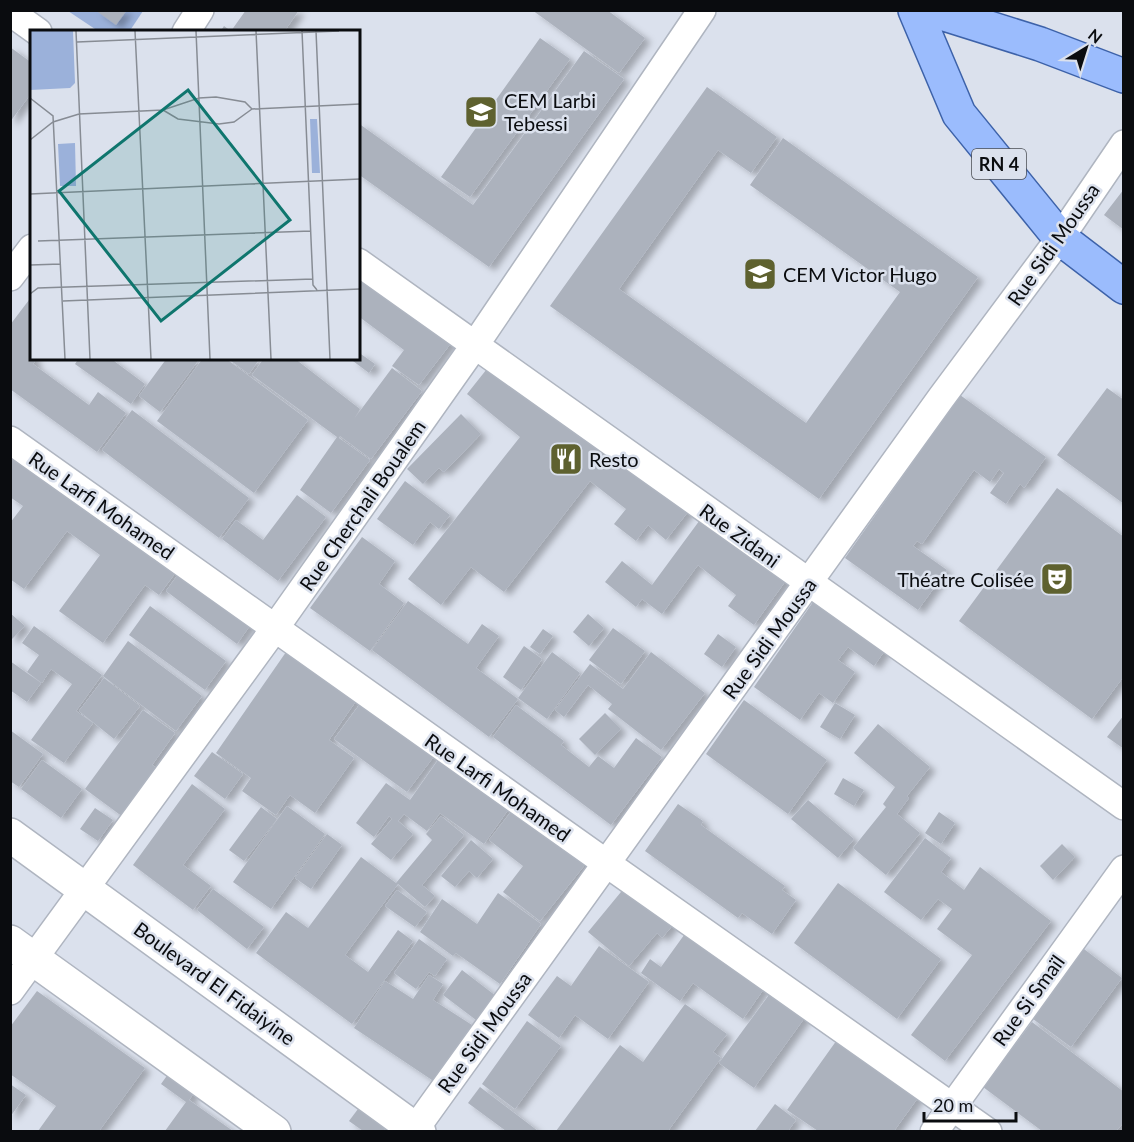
<svg xmlns="http://www.w3.org/2000/svg" width="1134" height="1142" font-family="Lato,sans-serif">
	<style>
		.green { fill: #9bb1da }
		.building { fill: #acb2bd; filter: url(#shadow) }
		.lines { fill: none; stroke-linecap: round; stroke-linejoin: round }
		.minor-casing { stroke: #afb5c0; stroke-width: 30 }
		.tertiary-casing { stroke: #afb5c0; stroke-width: 36 }
		.primary-casing { stroke: #3d62a9; stroke-width: 36 }
		.minor { stroke: #fff; stroke-width: 27 }
		.tertiary { stroke: #fff; stroke-width: 33 }
		.primary { stroke: #9bbcfd; stroke-width: 33 }
		.labels { text-anchor: middle; dominant-baseline: central; stroke-width: 5; stroke-linejoin: round; paint-order: stroke }
		.shield { fill: #dbe1ed; stroke: #494c52; stroke-width: 1.5 }
		.shield-label { font-size: 18px; font-weight: bold; fill: #0a0c0f }
		.poi-label { font-size: 20px; fill: #0a0c0f; stroke: #dbe1ed; text-anchor: start }
		.street-label { font-size: 20px; fill: #0a0c0f; stroke: #dbe1ed }
		.inset-road { fill: none; stroke: #878c94; stroke-width: 1.5 }
		.view { fill: #0f766e; fill-opacity: 0.15; stroke: #0f766e; stroke-width: 3 }
		.inset-edge { fill: none; stroke: #0a0c0f; stroke-width: 3 }
	</style>
	<defs>
		<filter id="shadow"><feDropShadow dx="6" dy="4" stdDeviation="3" flood-color="#0004"/></filter>
	</defs>
	<rect width="100%" height="100%" fill="#dbe1ed"/>
	<path class="green" d="M68,11H143L129,32L98,31Z"/>
	<path class="building" d="M95,10H127L116,25Z
		M246,10H299L284,32H220L224,26L231,31Z
		M532,10H607L645,38L619,73Z
		M540,38L570,59L470,197L441,177Z
		M10,47L32,63V92L10,122Z
		M584,51L624,79L489,267L358,174V123L473,205Z
		M707,87L777,137L751,173L718,150L619,289L806,423L900,292L750,185L783,138L978,277L819,499L550,306Z
		M1124,189V230L1104,215Z
		M358,260L458,334L419,385L392,366L404,350L358,316Z
		M32,296V358H37L33,364L89,405L98,392L126,413L97,452L10,389V325Z
		M358,352L375,364L369,373L353,361L355,358H358Z
		M498,355L691,508L666,540L648,525L636,541L614,524L626,509L590,481L504,592L471,567L441,605L408,579L520,437L467,394Z
		M79,358H110L145,384L131,404L75,364Z
		M167,358H200L160,412L139,396Z
		M203,358H225L308,420L254,493L157,421Z
		M227,358H260L249,374Z
		M264,358H294L360,409L354,419L392,368L422,391L371,459L340,436L339,438L370,460L331,513L300,490L337,437L252,375Z
		M1107,388L1124,400V504L1057,455Z
		M960,395L1046,457L1024,488L1020,484L1006,504L990,493L1004,473L999,469L990,482L974,470L922,544L917,541L913,546L947,570L918,610L845,558Z
		M132,410L249,498L219,538L102,450Z
		M461,414L481,434L444,472L439,468L423,484L407,469Z
		M10,439L182,564L159,595L145,585L103,643L59,611L100,555L67,531L24,589L10,579V523L23,506L10,497Z
		M405,481L450,515L439,529L430,522L413,545L377,519Z
		M1057,488L1124,537V676L1092,719L959,621Z
		M297,495L326,517L278,581L222,539L236,520L263,540Z
		M708,509L792,572L754,625L728,606L736,595L698,565L662,614L642,599L636,607L605,582L622,561L652,585Z
		M362,537L395,561L379,584L404,603L370,651L310,608Z
		M185,565L256,617L237,644L166,591Z
		M822,589L893,639L874,666L848,647L838,660L855,672L833,703L819,693L800,720L754,687Z
		M408,601L468,644L482,624L499,636L476,668L518,699L489,737L372,650Z
		M150,606L226,661L205,690L129,635Z
		M10,613L25,626L10,641Z
		M588,614L604,628L589,646L573,632Z
		M34,626L102,675L76,711L93,723L64,763L31,740L72,684L51,669L42,683L27,672L39,655L22,643Z
		M613,628L645,651L621,684L589,660Z
		M543,629L553,636L540,654L530,647Z
		M718,634L736,647L722,667L704,654Z
		M128,641L202,696L176,731L103,676Z
		M293,642L363,691L329,740L354,758L315,813L290,795L276,815L242,791L251,778L216,753Z
		M524,646L542,659L521,690L503,677Z
		M552,652L580,673L547,719L518,698Z
		M651,652L705,693L661,750L608,709L612,704L588,685L564,717L555,710L590,664L623,689Z
		M10,661L41,683L27,702L10,690Z
		M104,678L140,706L114,739L79,711Z
		M371,689L444,743L407,792L334,739Z
		M744,700L827,760L788,814L706,754Z
		M835,703L855,715L840,739L820,727Z
		M516,705L564,741L561,745L589,767L598,756L614,768L636,738L662,757L611,825L493,737Z
		M143,710L175,733L152,765L158,769L123,817L85,789Z
		M605,713L621,729L595,755L579,739Z
		M1124,715V749L1107,737Z
		M878,724L930,767L907,796L909,798L897,814L920,833L886,875L853,848L886,807L883,804L895,787L854,753Z
		M10,730L43,754L19,787L10,781Z
		M445,750L515,800L484,844L440,813L427,831L404,814L398,821L413,834L391,860L371,844L392,819L389,816L374,837L356,823L386,783L410,800Z
		M212,752L243,774L225,799L194,776Z
		M42,760L82,789L61,818L21,789Z
		M843,778L864,790L854,806L834,794Z
		M192,784L225,809L183,865L211,886L193,910L133,865Z
		M520,800L592,856L540,921L503,892L523,866L489,840Z
		M808,800L854,839L838,858L791,819Z
		M678,804L703,821L701,825L785,886L782,890L796,900L772,934L742,913L738,918L645,851Z
		M287,806L325,834L271,909L233,882Z
		M261,807L277,819L244,861L229,850Z
		M95,808L113,820L98,841L80,829Z
		M939,812L955,823L941,844L925,833Z
		M441,816L464,835L422,885L435,896L425,907L398,884L345,955L368,972L398,930L413,941L352,1024L256,953L286,912L308,928L361,857L396,883L432,840L426,834Z
		M327,834L342,845L311,889L295,878Z
		M925,838L951,858L941,872L964,890L980,867L1051,921L945,1061L911,1035L972,955L937,929L952,909L938,899L921,920L884,892Z
		M471,840L493,859L477,878L469,871L455,887L441,876Z
		M1062,844L1075,857L1053,880L1040,866Z
		M630,881L677,920L662,938L657,933L629,966L588,932Z
		M838,883L941,959L897,1019L794,943Z
		M213,889L264,927L247,949L197,910Z
		M397,890L427,912L415,927L385,906Z
		M498,893L541,924L500,984L456,953L453,956L420,932L442,899L477,924Z
		M692,924L770,980L743,1019L693,983L680,1001L641,973L650,959L661,967Z
		M419,939L447,959L435,976L429,972L416,989L394,973Z
		M599,946L649,982L608,1039L575,1015L559,1038L528,1015L557,976L571,986Z
		M1080,946L1122,978L1071,1047L1029,1016Z
		M462,970L496,996L476,1020L443,995Z
		M429,975L443,984L433,1000L472,1025L435,1082L354,1028L385,981L413,999Z
		M777,984L811,1009L754,1088L719,1063Z
		M37,991L145,1068L99,1131H38L56,1106L10,1074V1027Z
		M685,1004L727,1034L713,1052L721,1058L668,1131H556L620,1045L643,1062Z
		M527,1021L561,1046L515,1109L482,1084Z
		M1032,1022L1124,1092V1122L1116,1131H1042L983,1087Z
		M844,1030L925,1088L894,1131H818L787,1110Z
		M176,1063L202,1082L189,1100L233,1131H165L186,1102L161,1084Z
		M10,1084L26,1095L10,1117Z
		M480,1087L538,1131H506L468,1103Z
		M367,1097L394,1117L383,1131H363L349,1121Z
		M775,1104L796,1120L788,1131H755Z"/>
	<g class="lines">
		<defs>
			<path id="minor" d="M10,12L38,32
				M186,32L200,10
				M358,262L1124,806
				M10,277L32,248
				M10,440L606,863L988,1132
				M10,991L275,628L475,345L702,10
				M413,1132L941,398L1060,238L1124,144
				M934,1132L1124,869"/>
			<path id="tertiary" d="M10,835L419,1132
				M10,942L274,1132"/>
			<path id="primary" d="M915,10L959,114L1060,238L1124,287
				M932,10L1040,44L1124,76"/>
		</defs>
		<use href="#minor" class="minor-casing"/>
		<use href="#tertiary" class="tertiary-casing"/>
		<use href="#primary" class="primary-casing"/>
		<use href="#minor" class="minor"/>
		<use href="#tertiary" class="tertiary"/>
		<use href="#primary" class="primary"/>
	</g>
	<defs>
		<symbol id="school-square" viewBox="-11 -11 22 22"><rect x="-9" y="-9" width="18" height="18" rx="4" fill="#5e612f" stroke="#dbe1ed"/><path d="M0-5L7-2L0 1L-7-2ZM-4 1L0 2.5L4 1V4Q0 6-4 4Z" fill="#fff"/></symbol>
		<symbol id="restaurant-square" viewBox="-11 -11 22 22"><rect x="-9" y="-9" width="18" height="18" rx="4" fill="#5e612f" stroke="#dbe1ed"/><path d="M-5-6h1v4h1v-4h1v4h1v-4h1v5L-1.5 .5V6h-2V.5L-5-1ZM5-6V6H3V1.5H1.5Q1.5-4 5-6Z" fill="#fff"/></symbol>
		<symbol id="theatre-square" viewBox="-11 -11 22 22"><rect x="-9" y="-9" width="18" height="18" rx="4" fill="#5e612f" stroke="#dbe1ed"/><path d="M-5-5.5Q0-4 5-5.5V0Q5 5 0 6Q-5 5-5 0ZM-3.3-2.5H-1v1.5H-3.3ZM1-2.5H3.3v1.5H1ZM-2.8 1Q0 5.5 2.8 1Z" fill="#fff"/></symbol>
	</defs>
	<g fill-rule="evenodd">
		<use href="#school-square" x="462" y="93" width="38" height="38"/>
		<use href="#school-square" x="741" y="255" width="38" height="38"/>
		<use href="#restaurant-square" x="547" y="440" width="38" height="38"/>
		<use href="#theatre-square" x="1038" y="560" width="38" height="38"/>
	</g>
	<g class="labels">
		<rect class="shield" x="972" y="149" width="54" height="30" rx="4.5"/>
		<g class="shield-label">
			<text x="999" y="164">RN 4</text>
		</g>
		<g class="poi-label">
			<text x="504" y="100">CEM Larbi<tspan x="504" dy="23">Tebessi</tspan></text>
			<text x="783" y="274">CEM Victor Hugo</text>
			<text x="589" y="459">Resto</text>
			<text x="1034" y="579" text-anchor="end">Théatre Colisée</text>
		</g>
		<g class="street-label">
			<text transform="translate(1053 244) rotate(-55)">Rue Sidi Moussa</text>
			<text transform="translate(102 505) rotate(35)">Rue Larfi Mohamed</text>
			<text transform="translate(362 505) rotate(-55)">Rue Cherchali Boualem</text>
			<text transform="translate(740 535) rotate(36)">Rue Zidani</text>
			<text transform="translate(769 638) rotate(-54)">Rue Sidi Moussa</text>
			<text transform="translate(498 787) rotate(35)">Rue Larfi Mohamed</text>
			<text transform="translate(215 983) rotate(36)">Boulevard El Fidaiyine</text>
			<text transform="translate(1028 1000) rotate(-54)">Rue Si Smaïl</text>
			<text transform="translate(484 1032) rotate(-54)">Rue Sidi Moussa</text>
		</g>
	</g>
	<g transform="translate(30 30)">
		<rect width="330" height="330" fill="#dbe1ed"/>
		<path d="M0,1H43L45,53L40,58L0,60ZM280,89H287L290,143H282ZM45,113L46,156H30L28,114Z" fill="#9bb1da"/>
		<path class="inset-road" d="M46,1L60,329M105,1L121,329M166,1L180,329M226,1L241,329M272,1L283,255L287,260M286,1L300,329M47,12L309,1M0,68L23,86L35,329M222,79L330,74M133,80L148,89L189,94L204,92L222,79M0,110L23,92L49,84L133,80L169,68L186,67L215,72L222,79M0,164L330,149M8,211L281,201M0,235L31,234M0,264L8,258L283,249M33,271L330,259"/>
		<path class="view" d="M158,60L260,190L131,291L29,161Z"/>
		<rect width="330" height="330" class="inset-edge"/>
	</g>
	<rect width="1134" height="1142" fill="none" stroke="#0a0c0f" stroke-width="24"/>
	<g transform="translate(1086 48) rotate(38)" stroke="#dbe1ed" stroke-width="4.5" paint-order="stroke">
	<path d="M0-4.5L10 22L0 15L-10 22Z" fill="#0a0c0f"/>
	<text y="-9" font-size="16" font-weight="bold" text-anchor="middle" fill="#0a0c0f">N</text>
	</g>
	<path d="M924 1112v9h92v-9" fill="none" stroke="#0a0c0f" stroke-width="3"/>
	<text x="933" y="1112" font-size="18" fill="#0a0c0f" stroke="#dbe1ed" stroke-width="4.5" paint-order="stroke">20 m</text>
</svg>
